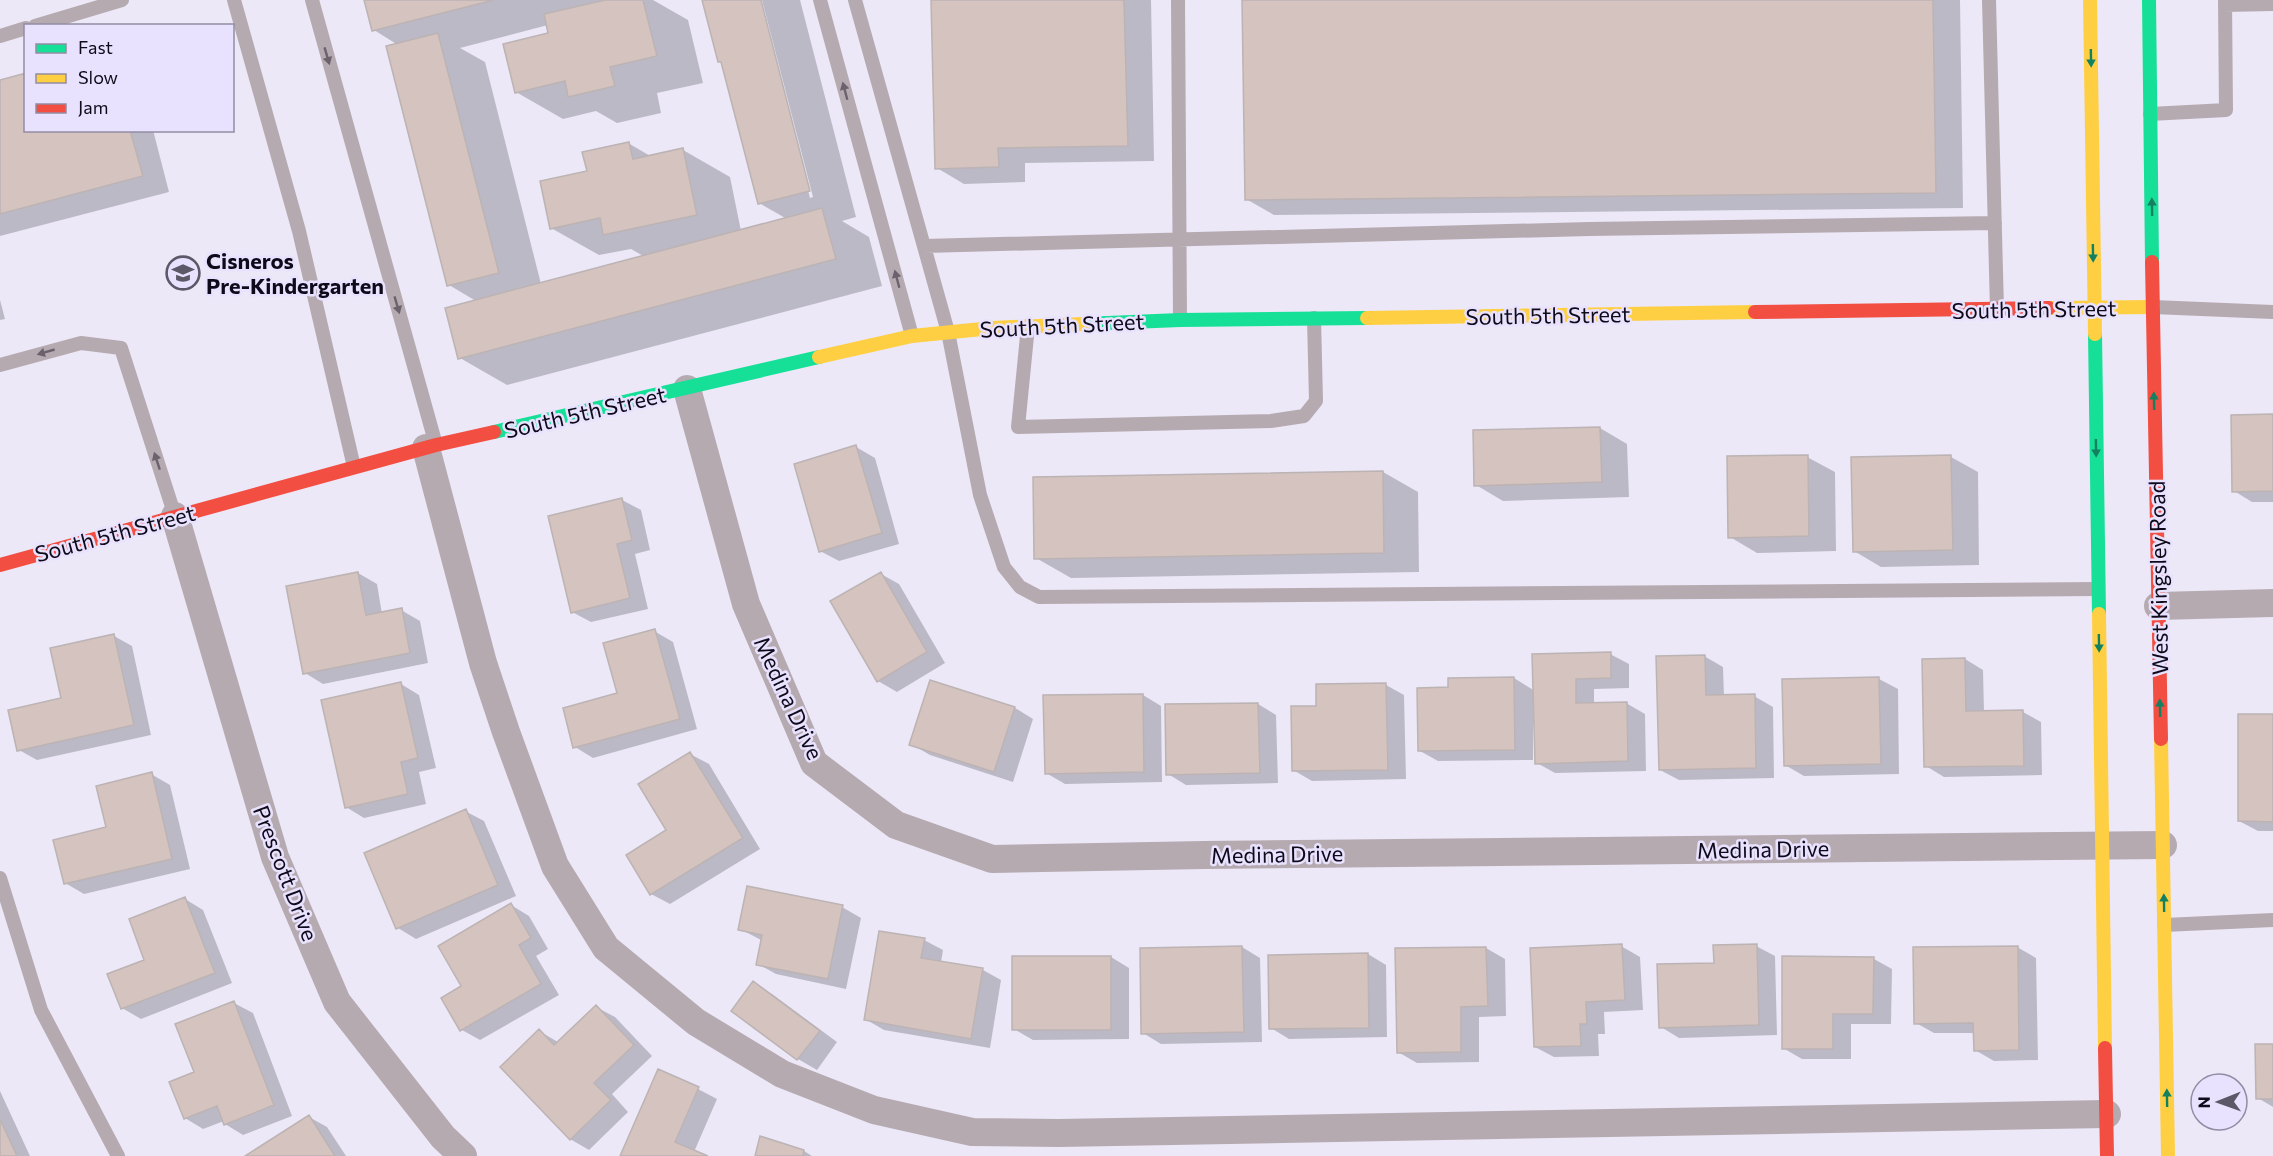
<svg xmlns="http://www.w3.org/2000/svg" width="2273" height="1156" font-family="Commissioner,sans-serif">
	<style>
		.shadow { fill: #0003 }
		.building { fill: #d4c3be; stroke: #bcb3b4; stroke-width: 1.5 }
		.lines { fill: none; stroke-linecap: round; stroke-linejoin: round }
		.lane { stroke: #b6aab1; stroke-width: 14 }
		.street { stroke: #b6aab1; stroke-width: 28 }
		.fast { stroke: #16e098; stroke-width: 14 }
		.slow { stroke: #ffcf43; stroke-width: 14 }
		.jam { stroke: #f24e42; stroke-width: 14 }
		.oneway { fill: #6b626d }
		.oneway2 { fill: #13805f }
		.labels { text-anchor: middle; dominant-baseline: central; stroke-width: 5; stroke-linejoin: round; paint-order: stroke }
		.poi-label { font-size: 22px; font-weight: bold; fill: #0f0a1a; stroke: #e9e2fe; text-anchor: start }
		.street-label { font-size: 22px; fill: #0f0a1a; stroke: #e9e2fe }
	</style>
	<rect width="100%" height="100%" fill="#ece8f8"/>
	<path class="shadow" d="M366,0H653L688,20L703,83L657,93L661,113L617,123L596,111L563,119L516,92L550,35L548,25L460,48L485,62L541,284L645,257L631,249L599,255L551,228L589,172L628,143L652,157L683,150L730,177L741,231L787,219L759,203L704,0H759L810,198L813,197L762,0H800L856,217L842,221L869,237L882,286L507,385L460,358L476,301L449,285L398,45L374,30Z
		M933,0H1151L1154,161L1025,163V182L964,184L937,168Z
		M1244,0H1960L1963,208L1274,215L1246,199Z
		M0,82L26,130H153L169,192L0,236Z
		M0,300L5,319L0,320Z
		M2273,416V502H2252L2234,491Z
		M1600,428L1627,444L1629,497L1503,501L1476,485Z
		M856,447L875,458L899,544L839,561L820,551Z
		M1807,457L1835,472L1836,551L1757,553L1730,537Z
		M1951,457L1978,472L1979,565L1881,567L1854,551Z
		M1383,472L1418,492L1419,572L1071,578L1036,558Z
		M622,500L641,510L650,550L635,554L648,609L591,622L572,612Z
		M358,573L377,584L382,614L401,610L420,621L428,663L323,684L305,673Z
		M881,574L899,584L945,663L897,692L878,681Z
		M654,631L673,642L697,729L593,758L575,747L619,694Z
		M114,636L132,646L151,735L37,760L19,750Z
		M1610,654L1629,664V688L1594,689V704L1626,703L1645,714L1646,771L1555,773L1537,763L1536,723L1533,724V760L1438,761L1420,751L1449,689L1514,678L1535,691Z
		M1704,656L1723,667L1724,697L1754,696L1773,707L1774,778L1679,780L1660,770Z
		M1965,659L1983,670L1984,712H2023L2041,722L2042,775L1944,777L1926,766Z
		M1879,679L1898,689L1899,774L1804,776L1785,765Z
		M931,681L1015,708L1033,719L1013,782L930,755L911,744Z
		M401,684L419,695L436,768L419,772L426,804L364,818L346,807Z
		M1386,685L1404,695L1406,779L1312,781L1293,770Z
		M1143,695L1161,706L1162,782L1065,784L1046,773Z
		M1258,704L1276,715L1278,783L1186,785L1168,774Z
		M2273,716V831H2258L2239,821Z
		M690,754L709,764L760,849L670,904L651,894Z
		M151,774L170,785L190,869L84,894L65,883Z
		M465,811L484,821L516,896L416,939L398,928L366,854Z
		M185,899L203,910L232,983L141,1019L122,1008L146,961Z
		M511,905L529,916L548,949L536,956L559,995L480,1040L462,1030L463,987Z
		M842,907L861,918L846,989L776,974L758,964L763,941L740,929Z
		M924,940L943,950L941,962L983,970L1001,980L990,1048L884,1030L865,1019Z
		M1621,946L1640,957L1643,1010L1604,1012L1605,1034H1598L1599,1056L1554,1057L1535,1047Z
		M1756,946L1775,956L1777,1035L1679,1038L1661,1027L1715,964Z
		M1242,947L1260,958L1262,1042L1161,1044L1143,1033Z
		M2017,947L2036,958L2038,1060L1994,1061L1975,1050V1033H1934L1916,1023Z
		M1486,948L1505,959L1506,1016L1479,1017V1062L1417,1063L1398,1052L1396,950Z
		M1368,954L1386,965L1387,1037L1289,1039L1271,1028Z
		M1111,957L1129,968V1039L1033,1040L1014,1029Z
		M1874,959L1892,969L1891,1024H1851V1059H1802L1783,1048Z
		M753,983L772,994L837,1042L817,1070L798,1059L733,1011Z
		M234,1003L253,1013L292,1116L243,1135L225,1124L224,1121L203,1129L185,1118L196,1073Z
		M596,1007L615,1017L652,1056L612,1094L628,1112L589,1150L570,1139L539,1031L558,1042Z
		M2273,1046V1107L2258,1098Z
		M658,1071L698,1089L717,1099L694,1152L704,1156H621Z
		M0,1091L30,1156H0Z
		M309,1117L327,1127L346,1156H247Z
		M804,1151L812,1156H756Z"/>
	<path class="building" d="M364,0H494L372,31Z
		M605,0H643L657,56L610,67L615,86L568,97L565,81L515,93L503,44L548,33L544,14Z
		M702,0H761L810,191L758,204L721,62H718Z
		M931,0H1124L1128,146L998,148L999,167L935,169Z
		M1242,0H1933L1936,193L1245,200Z
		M438,33L499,273L447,286L386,46Z
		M26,73V130H130L143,176L0,214V80Z
		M629,142L633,159L683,148L697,215L603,235L600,218L550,229L540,181L587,171L582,152Z
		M822,208L836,259L458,359L445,308Z
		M2273,414V491L2232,492L2231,415Z
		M1600,427L1602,482L1474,486L1473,430Z
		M856,445L882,533L819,552L794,464Z
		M1808,455L1809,536L1728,538L1727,456Z
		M1951,455L1953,550L1853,552L1851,457Z
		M1383,471L1384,553L1034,559L1033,477Z
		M622,498L632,540L617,544L630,598L571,613L548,516Z
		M358,572L366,615L402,608L410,653L303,674L286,586Z
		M881,572L927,652L877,682L830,601Z
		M655,629L680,719L573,748L563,708L617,693L603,643Z
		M114,634L134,725L17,751L8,710L61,698L50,648Z
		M1611,652V678L1576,679V703L1627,702L1628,761L1535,764L1532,654Z
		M1705,655L1706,695L1755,694L1756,768L1659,770L1656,656Z
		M1965,658L1966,711L2023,710L2024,766L1924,767L1922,659Z
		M1514,677L1515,750L1418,751L1417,688L1448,687V678Z
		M1879,677L1881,764L1784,766L1782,679Z
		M930,680L1015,707L994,772L909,745Z
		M401,682L418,758L401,762L408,794L345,808L321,700Z
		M1386,683L1388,770L1292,771L1291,706H1316V684Z
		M1143,694L1144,772L1045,774L1043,695Z
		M1258,703L1260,773L1166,775L1165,704Z
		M2238,714H2273V822L2238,821Z
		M690,752L743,838L650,895L626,855L666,830L638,784Z
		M152,772L172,859L64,884L53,840L106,827L96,786Z
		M466,809L498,885L396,929L364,853Z
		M747,886L843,905L828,979L756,965L762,935L738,930Z
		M185,897L215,973L121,1009L107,974L144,960L129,919Z
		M511,903L531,938L519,945L541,984L460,1031L441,998L461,986L438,946Z
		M879,931L925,938L921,958L983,968L971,1039L864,1020Z
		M1622,944L1625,1000L1586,1002L1587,1024H1580L1581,1046L1534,1047L1530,948Z
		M1757,944L1759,1025L1659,1028L1657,964L1714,963L1713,945Z
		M1242,946L1244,1032L1141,1034L1140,948Z
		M2018,946L2019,1050L1974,1051L1973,1023L1914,1024L1913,947Z
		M1486,947L1488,1006L1461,1007V1052L1397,1053L1395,948Z
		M1368,953L1369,1028L1269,1029L1268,955Z
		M1012,956H1111V1030H1012Z
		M1782,956L1874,957L1873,1014H1833V1049H1782Z
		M753,981L820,1031L797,1060L731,1011Z
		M234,1001L274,1105L224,1125L217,1106L184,1119L169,1082L194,1072L175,1024Z
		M596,1005L634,1045L594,1083L611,1100L570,1140L500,1067L539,1029L554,1045Z
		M2255,1044H2273V1099H2256Z
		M658,1069L699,1087L675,1142L708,1156H620Z
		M309,1115L335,1156H245Z
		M0,1119L17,1156H0Z
		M760,1136L804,1150L803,1156H755Z"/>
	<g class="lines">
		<path class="lane" d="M234,0L299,231L354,467
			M312,0L436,445
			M820,0L912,336
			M855,0L948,332L980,495L1004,567L1020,587L1039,597L2098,589
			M1178,0L1180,320
			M1989,0L1997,310
			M2225,5L2273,4
			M35,26L122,0
			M0,36L26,28
			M2150,114L2226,110L2225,0
			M924,246L1589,229L1995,223
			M2153,307L2273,312
			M1028,326L1018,427L1271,421L1304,416L1316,401L1314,318
			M0,365L81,343L121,348L175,516
			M0,878L41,1010L118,1156
			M2164,925L2273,920"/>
		<path class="street" d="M687,389L746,604L814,763L896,825L992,859L1204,855L2163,845
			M426,448L483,663L506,732L555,866L606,948L696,1022L782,1074L874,1110L972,1132L1059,1133L2107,1114
			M175,516L275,857L337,1002L443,1137L463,1156
			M2158,606L2273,603"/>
		<path class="fast" d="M2149,0L2152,262
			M1083,324L1180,320L1367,318
			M2095,334L2099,614
			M494,432L819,357"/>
		<path class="slow" d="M2090,0L2095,334
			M2049,308L2153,307
			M1367,318L1755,312
			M819,357L912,336L992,328L1083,324
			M2099,614L2105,1048
			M2161,739L2168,1156"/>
		<path class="jam" d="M2152,262L2161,739
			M1755,312L2049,308
			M0,565L436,445L494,432
			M2105,1048L2107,1156"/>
	</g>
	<defs><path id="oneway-solid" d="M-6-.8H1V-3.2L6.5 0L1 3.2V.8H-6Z" transform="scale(1.5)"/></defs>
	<g class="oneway">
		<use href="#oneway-solid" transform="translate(327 56) rotate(74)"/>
		<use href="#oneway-solid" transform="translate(845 91) rotate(-105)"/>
		<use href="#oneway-solid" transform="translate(897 279) rotate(-105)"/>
		<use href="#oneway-solid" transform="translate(397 305) rotate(74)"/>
		<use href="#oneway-solid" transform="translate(46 352) rotate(164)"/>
		<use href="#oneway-solid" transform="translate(157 461) rotate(-108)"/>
	</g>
	<g class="oneway2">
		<use href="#oneway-solid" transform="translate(2091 58) rotate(89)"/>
		<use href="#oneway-solid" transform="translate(2152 207) rotate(-91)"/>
		<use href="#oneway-solid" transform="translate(2093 253) rotate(89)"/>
		<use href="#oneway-solid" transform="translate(2154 401) rotate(-91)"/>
		<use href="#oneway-solid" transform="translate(2096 448) rotate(89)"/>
		<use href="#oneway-solid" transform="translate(2099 643) rotate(89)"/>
		<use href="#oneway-solid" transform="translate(2160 708) rotate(-91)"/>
		<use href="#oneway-solid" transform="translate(2164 903) rotate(-91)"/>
		<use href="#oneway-solid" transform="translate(2167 1098) rotate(-91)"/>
	</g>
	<defs>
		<symbol id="school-ring" viewBox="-11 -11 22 22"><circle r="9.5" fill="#e9e2fe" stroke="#5c5868" stroke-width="1.5"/><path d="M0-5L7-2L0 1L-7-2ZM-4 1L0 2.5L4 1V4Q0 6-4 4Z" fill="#5c5868"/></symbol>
	</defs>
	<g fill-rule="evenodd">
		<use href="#school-ring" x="164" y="254" width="38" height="38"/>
	</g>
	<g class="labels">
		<g class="poi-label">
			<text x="206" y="260">Cisneros<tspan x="206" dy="25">Pre-Kindergarten</tspan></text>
		</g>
		<g class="street-label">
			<text transform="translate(2034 309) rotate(-1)">South 5th Street</text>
			<text transform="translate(1548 315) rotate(-1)">South 5th Street</text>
			<text transform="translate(1062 325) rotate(-3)">South 5th Street</text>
			<text transform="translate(585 412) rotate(-13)">South 5th Street</text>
			<text transform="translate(115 533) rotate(-15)">South 5th Street</text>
			<text transform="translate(2158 578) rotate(-91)">West Kingsley Road</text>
			<text transform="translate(789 698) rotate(65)">Medina Drive</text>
			<text transform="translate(1763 849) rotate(-1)">Medina Drive</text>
			<text transform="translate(1277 854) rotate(-1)">Medina Drive</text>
			<text transform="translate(286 873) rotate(69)">Prescott Drive</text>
		</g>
	</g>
	<rect x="24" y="24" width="210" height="108" fill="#e9e2fe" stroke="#928ca3" stroke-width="1.5"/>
	<rect x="36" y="44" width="30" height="9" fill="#16e098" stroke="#928ca3" stroke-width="1.5"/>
	<text x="78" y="54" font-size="18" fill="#0f0a1a">Fast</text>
	<rect x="36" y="74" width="30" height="9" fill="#ffcf43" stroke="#928ca3" stroke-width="1.5"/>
	<text x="78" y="84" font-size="18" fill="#0f0a1a">Slow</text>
	<rect x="36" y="104" width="30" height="9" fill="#f24e42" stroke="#928ca3" stroke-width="1.5"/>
	<text x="78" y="114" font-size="18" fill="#0f0a1a">Jam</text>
	<g transform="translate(2219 1102) rotate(269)"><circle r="28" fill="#e9e2fe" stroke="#928ca3" stroke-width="1.5"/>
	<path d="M0-4.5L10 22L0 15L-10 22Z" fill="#5c5868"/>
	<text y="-9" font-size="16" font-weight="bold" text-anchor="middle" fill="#0f0a1a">N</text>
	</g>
</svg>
